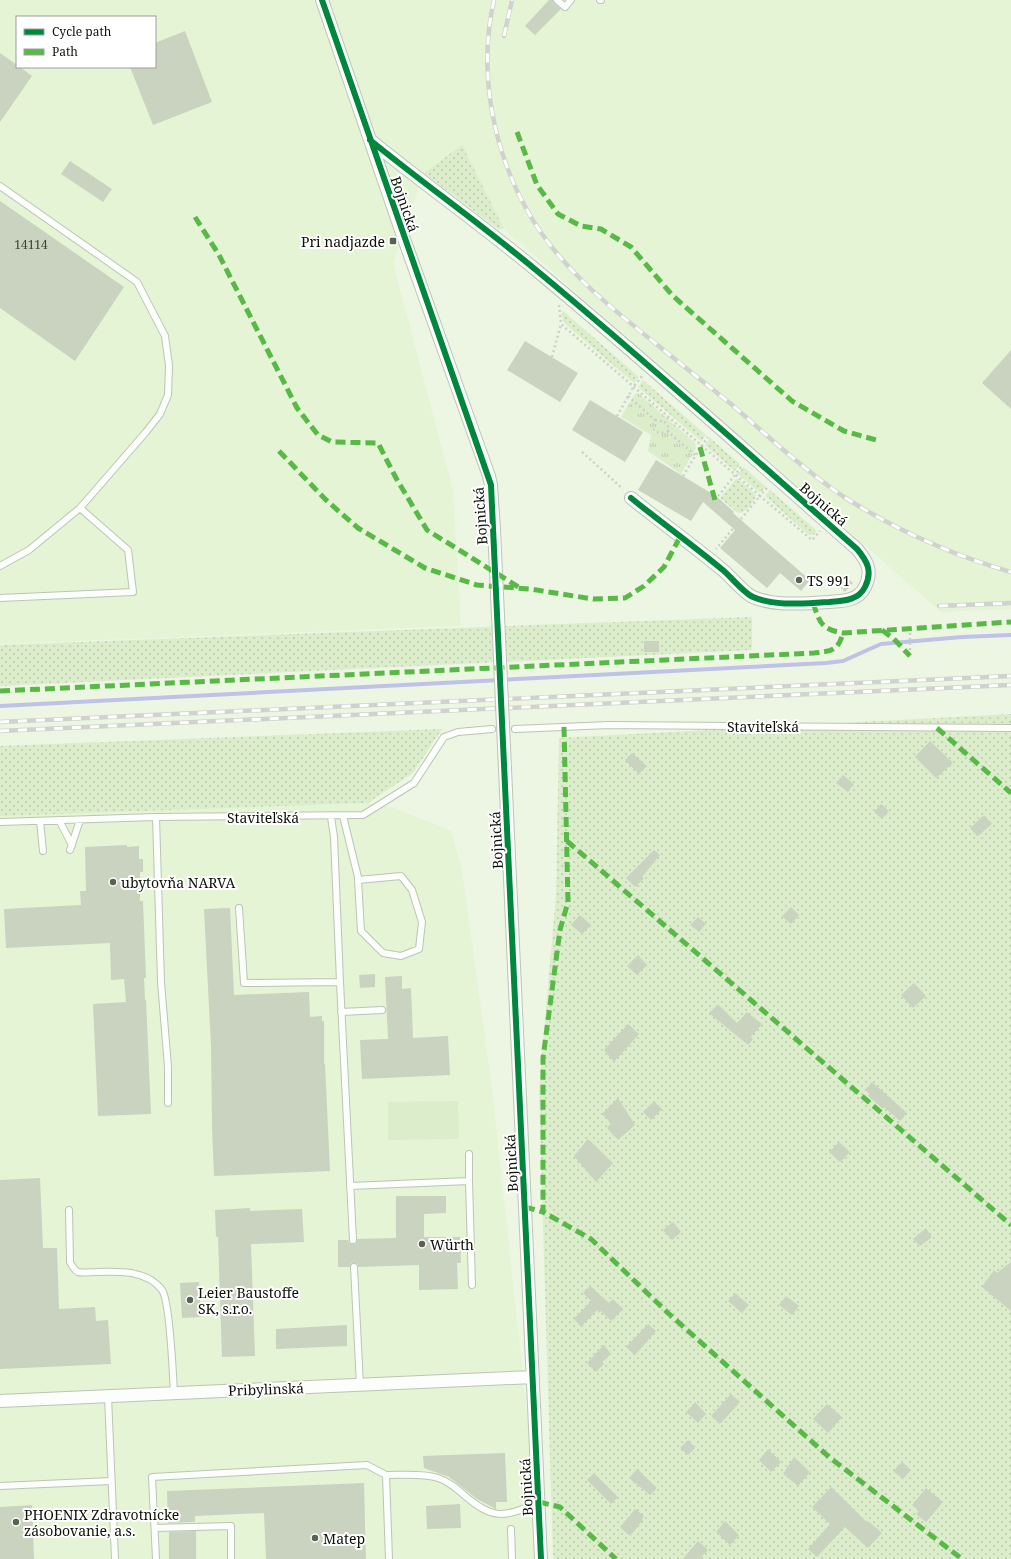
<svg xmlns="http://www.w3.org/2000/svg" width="1011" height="1559" font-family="'Noto Serif',serif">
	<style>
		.built { fill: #e4f4d4; fill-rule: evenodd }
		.grass { fill: url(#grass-dots) }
		.park { fill: url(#park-tufts) }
		.pitch { fill: #dcedcb }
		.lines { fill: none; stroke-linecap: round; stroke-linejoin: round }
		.stream { stroke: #bec2e7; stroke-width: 4 }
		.building { fill: #c9d3bf }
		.service-casing { stroke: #bdc4b5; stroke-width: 8 }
		.minor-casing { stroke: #bdc4b5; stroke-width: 14 }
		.path { stroke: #cdd0ca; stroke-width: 2.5; stroke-dasharray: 2 3; stroke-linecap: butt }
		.service { stroke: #fcfefb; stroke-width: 6 }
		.minor { stroke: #fcfefb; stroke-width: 12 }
		.rail-casing { stroke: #d0d3cd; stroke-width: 4.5 }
		.rail { stroke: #fff; stroke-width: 3; stroke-dasharray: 9; stroke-linecap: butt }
		.minor-bridge-casing { stroke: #bdc4b5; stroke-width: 14; stroke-linecap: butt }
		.minor-bridge { stroke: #fcfefb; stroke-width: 12 }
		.quiet { stroke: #58b947; stroke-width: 5; stroke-dasharray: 10 5; stroke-linecap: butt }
		.cycleway-casing { stroke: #fff; stroke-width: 8 }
		.cycleway { stroke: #00873e; stroke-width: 6 }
		.poi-dot { fill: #5a6253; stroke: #fff; stroke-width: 1.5 }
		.labels { text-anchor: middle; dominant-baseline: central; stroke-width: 4; stroke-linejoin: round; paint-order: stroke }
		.number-label { font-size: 12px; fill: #3b4234 }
		.street-label { font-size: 14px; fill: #0c1206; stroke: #fff }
		.poi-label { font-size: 14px; fill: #0c1206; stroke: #fff; text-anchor: start }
	</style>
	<defs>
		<pattern id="grass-dots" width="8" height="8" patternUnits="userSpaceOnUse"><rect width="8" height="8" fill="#dcedcb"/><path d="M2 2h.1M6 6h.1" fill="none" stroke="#bccaad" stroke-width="1.8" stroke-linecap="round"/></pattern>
		<pattern id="park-tufts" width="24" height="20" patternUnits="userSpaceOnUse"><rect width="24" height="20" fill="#dcedcb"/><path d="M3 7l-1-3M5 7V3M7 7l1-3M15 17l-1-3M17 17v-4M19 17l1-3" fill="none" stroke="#bccaad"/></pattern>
	</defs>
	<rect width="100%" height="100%" fill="#ecf6e2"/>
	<path class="built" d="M0,0H1011V609L941,612L504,229L462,145L424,173L393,263L453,491L461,626L0,644ZM17,17H155V67H17Z
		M368,803L394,808L451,831L462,870L492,1089L529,1432L536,1559H0V816Z"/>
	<path class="grass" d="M462,145L504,229H498L424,173Z
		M562,310L639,377L634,383L563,322Z
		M643,380L706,435L701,441L638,387Z
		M710,438L740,464L735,471L705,445Z
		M744,467L766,487L760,493L738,474Z
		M736,479H738L756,495C754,503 746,513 738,513L720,498Z
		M770,490L817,531L813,535H809L765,496Z
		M752,617V650L0,686V645Z
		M1011,714V1559H553L539,1090L556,894L559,738Z
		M442,729L413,773L368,803L0,816V746Z"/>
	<path class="park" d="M638,393L695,443L696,448L681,474L648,451L651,435L621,417L635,394Z"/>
	<path class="pitch" d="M458,1101L459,1139L388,1140V1102Z"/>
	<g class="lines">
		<path class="stream" d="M0,706L826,663L843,661L881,644L962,637L1011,635"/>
	</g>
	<path class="building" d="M549,0H553L554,3L561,9L535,35L525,26Z
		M185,31L212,102L153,125L130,67H155V43Z
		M0,53L17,65V67H20L32,76L0,122Z
		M70,161L112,189L103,202L61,174Z
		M0,201L124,287L75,361L0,308Z
		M525,341L578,373L560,402L507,370Z
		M1011,350V409L982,383Z
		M590,400L643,432L625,462L572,430Z
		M656,460L716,496L734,512L733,513L810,580L801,591L780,573L767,588L720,548L735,530L703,502L691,521L638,490Z
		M845,576L853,583L845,592L837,584Z
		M644,641H659V652H644Z
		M930,741L953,763L936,778L915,757Z
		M632,753L647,766L639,774L625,760Z
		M843,775L854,784L848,792L836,783Z
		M881,804L889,811L882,819L874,812Z
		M984,815L992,824L978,836H977L970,828Z
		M127,845V847L139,846V859H143V872H140V901H143L146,978H144L145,1000H146L151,1114L98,1116L93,1004L126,1002L124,979L111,980L110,943L6,948L4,909L81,905L80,891H86L85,847Z
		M654,850L660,855L642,877L644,878L635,887L626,878Z
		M791,907L799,915L791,924L782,916Z
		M230,908L234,995L309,992L310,1017L322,1016V1021H324V1064H325L330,1171L214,1176L212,1127L211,1046L204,909Z
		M580,915L591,925L582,934L571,925Z
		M698,917L706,924L699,932L690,925Z
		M638,955L647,965L637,975L627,966Z
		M375,974V987L360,988L359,975Z
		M402,976V989L411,988L413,1038L448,1036L450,1075L362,1079L360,1040L388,1039L385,977Z
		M914,983L926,996L913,1008L901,995Z
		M718,1004L737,1023L747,1012L762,1024L751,1037L753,1039L748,1045L709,1013Z
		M628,1024L639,1034L614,1062L604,1050Z
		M872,1082L907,1113L900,1121L884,1107L883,1109L868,1096L870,1094L865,1090Z
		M618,1098L635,1125L618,1140L607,1128L611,1123L602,1114Z
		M654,1101L662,1109L651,1120L643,1112Z
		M588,1139L613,1163L596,1182L574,1156Z
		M839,1142L850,1152L840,1162L829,1152Z
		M40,1178L43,1248H57L59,1309L95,1307L96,1321L108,1320L111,1364L0,1369V1180Z
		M396,1196H446V1213L424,1214V1237H460L461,1263H457L458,1289L419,1290V1265L358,1267V1264L354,1263H351L350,1267H338V1240H348L349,1243L353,1244H356L357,1239L396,1238Z
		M250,1208V1211L302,1209L304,1242L251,1244L255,1356L222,1357L218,1237H216L215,1210Z
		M673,1222L681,1232L672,1240L663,1230Z
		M926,1228L932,1237L920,1246L913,1239Z
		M1011,1262V1311L982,1287L994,1270L997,1273Z
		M199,1282L201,1317L182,1318L180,1283Z
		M590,1286L609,1303L613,1299L623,1309L611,1321L601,1311L599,1313L597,1310L581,1327L574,1319L591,1301L583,1293Z
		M735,1293L749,1305L742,1313L728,1301Z
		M786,1296L799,1306L792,1315L779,1305Z
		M648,1324L656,1331L635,1355L626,1347Z
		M347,1325V1346L276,1349V1329Z
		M604,1345L611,1354L602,1362L604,1364L596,1372L587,1363Z
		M731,1394L740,1402L720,1424L711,1416Z
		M695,1402L706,1414L698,1423L686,1412Z
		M827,1404L842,1417L828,1433L813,1419Z
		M688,1440L695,1448L688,1455L680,1448Z
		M768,1449L781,1462L771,1472L759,1460Z
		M505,1453L507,1502H496V1509L477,1499L449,1477L424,1468L423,1456Z
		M794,1457L810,1472L798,1486L783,1474Z
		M902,1462L911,1470L903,1479L893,1471Z
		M637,1469L657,1488L650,1495L629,1478Z
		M594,1473L618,1497L611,1504L587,1480Z
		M364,1483L366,1559H266L264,1513L195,1516V1522L168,1523L167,1491Z
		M831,1487L867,1522L868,1521L882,1533L868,1548L845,1527L817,1557L808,1549L830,1524L812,1507Z
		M926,1488L943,1502L926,1522L916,1514L919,1511L912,1505Z
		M460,1504L461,1528L427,1529L426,1506Z
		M32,1505L34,1559H0V1507Z
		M635,1509L644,1516L642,1519L643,1520L630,1536L620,1527Z
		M725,1521L739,1535L730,1545L716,1532Z
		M196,1531V1559H169V1532Z
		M698,1541L708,1550L700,1559H683Z"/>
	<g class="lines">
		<defs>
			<path id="service" d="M557,0L565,7L571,0
				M600,0H601
				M0,186L137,282L165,336L169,366L168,395L160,414L146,432L80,508L29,550L0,566
				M0,598L133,592L128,550L80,508
				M515,729L609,725L1011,728
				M343,816L358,877V880L361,931L383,953L401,956L419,949L422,922L412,890L401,876L358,880
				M156,817L161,982L168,1067V1103
				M331,817L334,837L340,982
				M59,820L72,845
				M40,821L43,851
				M0,822L156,817L363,815L414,783L444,737L458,732L492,729
				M70,850L80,820
				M239,908L244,983L340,982L353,1240
				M341,1012L382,1010
				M469,1154V1181
				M350,1186L469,1181L472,1285
				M69,1210L70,1262C72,1266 74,1270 78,1272C82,1273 91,1272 96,1272C118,1271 147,1270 162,1290C170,1301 173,1376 174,1393
				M354,1267L360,1385
				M108,1397L115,1559
				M386,1475C401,1475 424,1473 438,1478C448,1481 456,1488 464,1495C493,1520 504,1518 539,1502
				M0,1486L111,1481
				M155,1528L231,1526V1559
				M511,1529L512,1559
				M156,1559L152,1477L367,1465L386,1475L389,1559"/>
			<path id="minor" d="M322,0L403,236L489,476L491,485L494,529
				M370,140C424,184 482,225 536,270C645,360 750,455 857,549C867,561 873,571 865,587C858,601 843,601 829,602C805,603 776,607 753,597C744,593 732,578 724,571C694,546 662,523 631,498
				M505,769L541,1559
				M0,1401L533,1377"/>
		</defs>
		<use href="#service" class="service-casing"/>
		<use href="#minor" class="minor-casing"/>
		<path class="path" d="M559,305L561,324L760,496L716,549
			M552,357L561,324
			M628,396L655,420L653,425L654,430L659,433L668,432L695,455
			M617,416L634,386L643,375
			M655,420L665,422
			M668,432L669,428L665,422L669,416
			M582,452L623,489
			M683,476L702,445L708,437
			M767,488L760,496L812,540L820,531
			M715,500L742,466
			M910,628V656"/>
		<use href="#service" class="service"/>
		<use href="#minor" class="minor"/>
		<defs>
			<path id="rail" d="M494,0C478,69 492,148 527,210C563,276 629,321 686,368C701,380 716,392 731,404C768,436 804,470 844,497C896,530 952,555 1011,572
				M504,36L512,0
				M939,606L1011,603
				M0,722L1011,676
				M0,731L1011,685"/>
		</defs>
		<use href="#rail" class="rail-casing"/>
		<use href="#rail" class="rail"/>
		<defs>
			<path id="minor-bridge" d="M494,529L505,769"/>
		</defs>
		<use href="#minor-bridge" class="minor-bridge-casing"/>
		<use href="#minor-bridge" class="minor-bridge"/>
		<path class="quiet" d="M517,132L537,185L558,214L581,226L601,229L631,247L673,296L792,401L844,431L876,440
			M195,217L219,255L297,408L318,435L332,442L378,443L396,478L427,530L520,588
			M700,447L715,500
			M279,451L326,500L358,528L425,568L477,585L530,589L593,599L625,598L644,586L664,567L680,537
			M813,603C820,622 820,629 843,633L1011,622
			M882,630L894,639L910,656
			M0,691L814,653C830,651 838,652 843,633
			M564,727L568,902L560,930L543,1058V1212L591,1239L668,1313L829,1457L962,1559
			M937,728L1011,793
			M567,841L1011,1225
			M525,1207L543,1212
			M539,1502L560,1507L616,1559"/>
		<defs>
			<path id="cycleway" d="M322,0L491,485L541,1559
				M370,140C424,184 482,225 536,270C645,360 750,455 857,549C867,561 873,571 865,587C858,601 843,601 829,602C805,603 776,607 753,597C744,593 732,578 724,571C694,546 662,523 631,498"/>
		</defs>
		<use href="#cycleway" class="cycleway-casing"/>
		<use href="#cycleway" class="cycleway"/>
	</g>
	<g class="poi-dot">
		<rect x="389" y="237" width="8" height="8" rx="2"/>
		<circle cx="799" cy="580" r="4"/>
		<circle cx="113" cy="882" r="4"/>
		<circle cx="422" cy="1244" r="4"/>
		<circle cx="190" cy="1300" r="4"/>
		<circle cx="16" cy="1522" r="4"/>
		<circle cx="315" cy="1538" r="4"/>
	</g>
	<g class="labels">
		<g class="number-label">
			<text x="31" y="244">14114</text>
		</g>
		<g class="street-label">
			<text transform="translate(405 204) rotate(71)">Bojnická</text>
			<text transform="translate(824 504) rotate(41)">Bojnická</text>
			<text transform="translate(480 516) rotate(-94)">Bojnická</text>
			<text x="763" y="726">Staviteľská</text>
			<text x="263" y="817">Staviteľská</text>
			<text transform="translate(496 840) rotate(-93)">Bojnická</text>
			<text transform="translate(511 1163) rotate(-93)">Bojnická</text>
			<text transform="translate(266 1389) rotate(-2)">Pribylinská</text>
			<text transform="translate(526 1487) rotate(-93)">Bojnická</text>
		</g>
		<g class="poi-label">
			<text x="385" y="241" text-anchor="end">Pri nadjazde</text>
			<text x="807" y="580">TS 991</text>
			<text x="121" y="882">ubytovňa NARVA</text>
			<text x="430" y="1244">Würth</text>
			<text x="198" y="1292">Leier Baustoffe<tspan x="198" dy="16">SK, s.r.o.</tspan></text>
			<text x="24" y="1514">PHOENIX Zdravotnícke<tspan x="24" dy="16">zásobovanie, a.s.</tspan></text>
			<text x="323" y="1538">Matep</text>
		</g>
	</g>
	<rect x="16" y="16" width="140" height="52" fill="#ffffff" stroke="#9ea09b"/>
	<rect x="24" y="29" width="20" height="6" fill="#00873e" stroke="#9ea09b"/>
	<text x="52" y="36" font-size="12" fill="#0c1206">Cycle path</text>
	<rect x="24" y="49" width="20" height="6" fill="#58b947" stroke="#9ea09b"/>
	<text x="52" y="56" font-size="12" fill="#0c1206">Path</text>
</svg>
